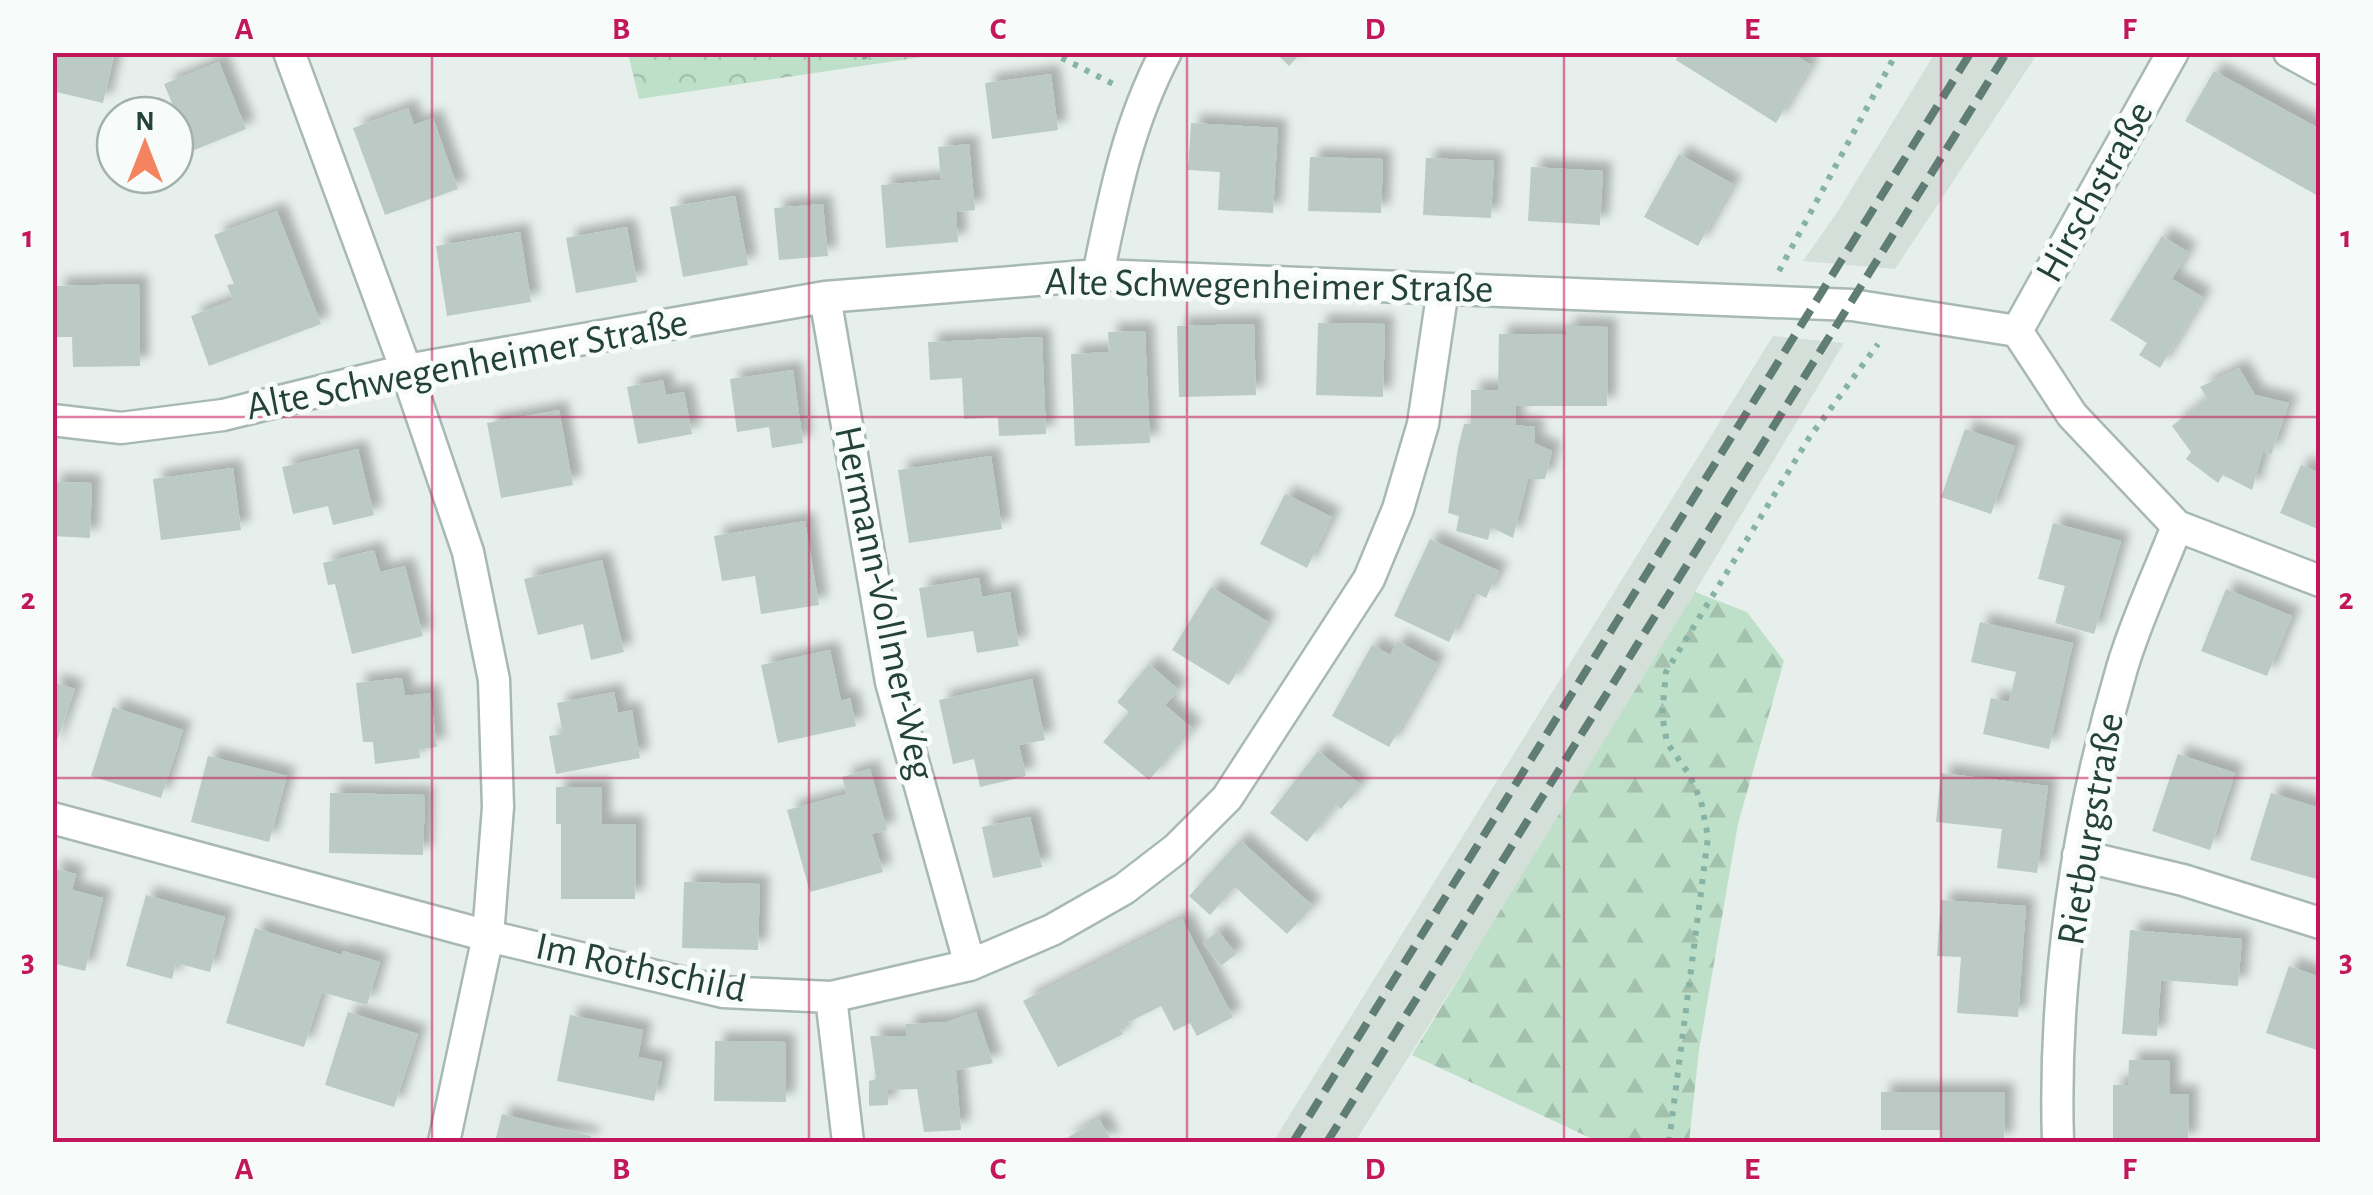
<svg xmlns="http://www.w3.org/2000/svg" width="2373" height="1195" font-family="'Alegreya Sans',sans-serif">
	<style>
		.built { fill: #d4dfda }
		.forest { fill: url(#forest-firs) }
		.park { fill: url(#park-crowns) }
		.building { fill: #bbcac4; filter: url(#shadow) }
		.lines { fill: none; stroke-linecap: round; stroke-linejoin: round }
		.minor-casing { stroke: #a8b8b2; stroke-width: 35 }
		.path { stroke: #86b3a5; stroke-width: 6; stroke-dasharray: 5 8; stroke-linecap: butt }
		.minor { stroke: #fff; stroke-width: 30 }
		.rail { stroke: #5f7d75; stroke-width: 8; stroke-dasharray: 20 10; stroke-linecap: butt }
		.grid { fill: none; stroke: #c2185b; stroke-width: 2.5; stroke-opacity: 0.55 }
		.labels { text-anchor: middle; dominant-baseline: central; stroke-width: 10; stroke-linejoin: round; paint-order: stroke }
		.street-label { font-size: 40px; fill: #24423a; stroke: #f7fbf9 }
		.neatline { fill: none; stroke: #c2185b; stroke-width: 4 }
		.grid-label { font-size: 32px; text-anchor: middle; font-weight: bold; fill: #c2185b }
	</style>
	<defs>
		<pattern id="forest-firs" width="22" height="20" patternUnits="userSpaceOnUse" patternTransform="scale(2.5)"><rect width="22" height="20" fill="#bfe0c8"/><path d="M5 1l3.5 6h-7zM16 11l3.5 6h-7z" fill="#a4c1ad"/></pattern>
		<pattern id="park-crowns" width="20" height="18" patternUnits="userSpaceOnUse" patternTransform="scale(2.5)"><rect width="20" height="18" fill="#bfe0c8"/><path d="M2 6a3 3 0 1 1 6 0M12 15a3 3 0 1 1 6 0" fill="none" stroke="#a4c1ad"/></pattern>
		<filter id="shadow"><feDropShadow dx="9" dy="-9" stdDeviation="5" flood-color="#0004"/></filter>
	</defs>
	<rect width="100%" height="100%" fill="#e6efeb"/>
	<path class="built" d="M1935,53H2038L1895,269L1803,261L1838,211Z
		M1773,336L1844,343L1568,804L1355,1142H1273Z"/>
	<path class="forest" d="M1695,592L1747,612L1784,661L1738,824L1699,1050L1689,1142H1599L1412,1055Z"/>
	<path class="park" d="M628,53V52L949,53L639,99Z"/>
	<path class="building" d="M52,52H115L103,103L52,91Z
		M1275,52H1302L1289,66Z
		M1680,52H1789L1811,65L1776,123L1676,60Z
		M219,62L246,129L192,151L164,84Z
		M2214,71L2320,129V197L2185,121Z
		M1051,74L1058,130L992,139L985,83Z
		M408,108L414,125L433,118L458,189L385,215L353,128Z
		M1191,123L1278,128L1273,213L1218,210L1220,172L1188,170Z
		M969,144L975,210L956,212L958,242L886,248L881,185L941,180L938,147Z
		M1679,154L1733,184L1698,246L1644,217Z
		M1310,157L1383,159L1381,213L1308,211Z
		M1426,158L1494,161L1491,218L1423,215Z
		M1531,167L1603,171L1600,225L1528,221Z
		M735,196L748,265L683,277L670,207Z
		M823,204L828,256L779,260L774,208Z
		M277,211L321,324L209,366L191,316L233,300L227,285L234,284L214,235Z
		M627,227L637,282L576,293L566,238Z
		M520,232L531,302L447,316L436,246Z
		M2162,236L2188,252L2172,279L2203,297L2160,368L2139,355L2147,343L2110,320Z
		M139,284L140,366L73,367L72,337H57L56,286Z
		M1318,323L1385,324L1383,397L1316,395Z
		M1254,324L1256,395L1179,397L1177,326Z
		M1566,326L1608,327L1607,406H1516L1515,425L1535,427L1534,443L1552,451L1545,479H1528L1513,538L1491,527L1488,540L1456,531L1459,516L1448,513L1458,448L1464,424H1471V390H1498L1499,334L1566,335Z
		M1145,331L1150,443L1075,446L1071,354L1109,352L1108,332Z
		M1042,337L1046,434L999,436L998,417L964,419L962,378L930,380L928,342Z
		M2239,368L2255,395L2289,403L2271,455L2263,451L2252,490L2223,475L2218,483L2186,459L2191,452L2172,426L2207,398L2200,387Z
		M793,370L803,443L772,448L769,427L737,432L730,379Z
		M663,380L666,395L684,392L692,434L638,444L627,387Z
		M559,410L573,485L501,498L487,423Z
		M1965,429L2015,446L1991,514L1941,497Z
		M358,449L374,515L333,525L328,506L293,514L282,467Z
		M991,456L1002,529L909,543L898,470Z
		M2301,465L2320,473V530L2280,513Z
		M233,468L241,530L161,540L153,479Z
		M52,482L92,483L90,538L52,536Z
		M1285,494L1332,517L1307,568L1260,544Z
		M805,521L819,605L761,614L755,576L722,581L714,536Z
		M2053,523L2121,541L2094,634L2055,623L2065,586L2038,579Z
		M1430,539L1499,571L1486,598L1473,592L1449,642L1394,616Z
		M374,550L380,572L405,566L423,636L352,654L335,584L328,585L323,563Z
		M602,560L624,652L591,660L583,624L538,635L524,579Z
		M979,578L982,597L1010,592L1019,646L977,653L973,631L927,638L919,588Z
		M1211,587L1268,622L1229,685L1172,650Z
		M2226,589L2292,616L2267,676L2201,651Z
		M1980,622L2073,643L2049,749L1983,734L1991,698L2009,702L2016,672L1971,662Z
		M1398,641L1437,663L1389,747L1332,716L1372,645L1390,655Z
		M830,650L841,701L850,698L856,726L778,743L761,665Z
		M1149,664L1179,690L1165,705L1193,729L1149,780L1103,742L1129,712L1117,702Z
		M402,678L405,696L430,693L437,747L419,749L420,758L375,764L373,742H363L356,683Z
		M1032,679L1045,740L1019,745L1026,776L980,787L974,759L953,764L939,700Z
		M52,682L75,689L53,751H52Z
		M614,692L618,713L632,710L640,758L556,774L549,736L563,734L557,703Z
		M113,707L183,730L161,798L91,776Z
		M1318,751L1361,785L1341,809L1336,805L1307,842L1270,813Z
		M2178,754L2235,773L2210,850L2152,831Z
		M208,756L287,776L269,842L191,822Z
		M870,769L887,830L872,834L883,872L810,892L787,810L847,794L842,777Z
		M1941,773L2048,786L2037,873L1997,868L2002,829L1936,822Z
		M556,787H602V824H636L635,899H561V824H556Z
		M330,793L425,795L423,855L329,853Z
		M2271,793L2320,808V880L2250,860Z
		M1030,817L1042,867L993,878L982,827Z
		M1240,840L1313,906L1287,934L1235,887L1210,915L1189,896Z
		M52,868L76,874L72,890L103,898L85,971L52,963Z
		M684,882L760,884L758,950L682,948Z
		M146,895L225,917L210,972L176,963L172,979L126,966Z
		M1941,900L2026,906L2018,1017L1957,1013L1961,957L1937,956Z
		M1182,919L1233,1017L1197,1036L1190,1023L1174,1031L1161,1006L1119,1027L1123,1034L1058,1067L1023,1001Z
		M255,928L342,955L343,951L380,962L367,1005L322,992L304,1047L226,1023Z
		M2130,930L2242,939L2238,986L2161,980L2157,1036L2122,1034Z
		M1218,931L1236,954L1221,966L1203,943Z
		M2289,966L2320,977V1051L2266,1033Z
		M348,1012L418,1034L394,1107L325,1085Z
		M976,1012L993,1063L956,1070L961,1130L924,1132L917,1089L888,1090V1105L869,1106V1081L876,1079L870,1036H906V1024L947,1022Z
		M570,1015L643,1030L638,1057L662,1062L654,1101L557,1081Z
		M715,1041L786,1042V1102L714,1101Z
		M2129,1060L2170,1061V1094H2189L2188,1142H2113V1085H2128Z
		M1881,1092H2005L2004,1142H1941V1130H1881Z
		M502,1114L591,1136L590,1142H495Z
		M1099,1119L1112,1142H1060Z"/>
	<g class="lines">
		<defs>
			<path id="minor" d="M289,52L406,370L468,552L494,680L498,807L488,936L444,1142
				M2289,52L2320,69
				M1098,275C1114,196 1128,124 1166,52
				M825,297L891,682L970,965
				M2017,331L2072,415L2177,526L2320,581
				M2017,331L2173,52
				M52,420L121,428L223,415L406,370L825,297L1098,275L1852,305L2017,331
				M52,818L488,936L723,992L831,997L970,965L1052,930L1124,889L1176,849L1227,798L1369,579L1398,509L1423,424L1443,289
				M2078,855L2183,880L2320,923
				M831,997L848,1142
				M2058,1142C2053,984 2077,820 2122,668C2136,620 2159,573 2177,526"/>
		</defs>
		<use href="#minor" class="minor-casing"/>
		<path class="path" d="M1050,52L1115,85
			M862,57L883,52
			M1779,271L1897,52
			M1669,1142L1708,837L1701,801L1689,774L1667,743L1662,714L1666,672L1809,438L1878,344"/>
		<use href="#minor" class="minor"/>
		<path class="rail" d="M1293,1142L1971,52
			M1327,1142L2007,52"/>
	</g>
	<path class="grid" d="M432,52V1142M809,52V1142M1187,52V1142M1564,52V1142M1941,52V1142M52,417H2320M52,778H2320"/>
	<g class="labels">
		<g class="street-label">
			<text transform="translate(2095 192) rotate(-61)">Hirschstraße</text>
			<text transform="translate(1269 286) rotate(1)">Alte Schwegenheimer Straße</text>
			<text transform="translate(467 365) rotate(-11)">Alte Schwegenheimer Straße</text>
			<text transform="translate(884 603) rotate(78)">Hermann-Vollmer-Weg</text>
			<text transform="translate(2091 829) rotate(-80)">Rietburgstraße</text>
			<text transform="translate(641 968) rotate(12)">Im Rothschild</text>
		</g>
	</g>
	<rect width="2373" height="1195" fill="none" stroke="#f7fbf9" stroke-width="110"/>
	<g transform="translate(145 145)"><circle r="48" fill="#f7fbf9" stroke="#a3b1ad" stroke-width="2.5"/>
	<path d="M0-8L18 38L0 25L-18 38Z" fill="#f4845f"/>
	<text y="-15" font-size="28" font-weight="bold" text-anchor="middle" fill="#24423a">N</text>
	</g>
	<rect x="55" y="55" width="2263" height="1085" class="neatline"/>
	<g class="grid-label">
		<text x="244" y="39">A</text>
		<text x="621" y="39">B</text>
		<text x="998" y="39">C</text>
		<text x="1375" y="39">D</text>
		<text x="1752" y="39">E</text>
		<text x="2129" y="39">F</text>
		<text x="28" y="247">1</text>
		<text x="2346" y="247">1</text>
		<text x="28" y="609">2</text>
		<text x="2346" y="609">2</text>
		<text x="28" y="971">3</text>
		<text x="2346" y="971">3</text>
		<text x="244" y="1179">A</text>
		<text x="621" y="1179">B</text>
		<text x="998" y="1179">C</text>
		<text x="1375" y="1179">D</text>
		<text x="1752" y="1179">E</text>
		<text x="2129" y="1179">F</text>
	</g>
</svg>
